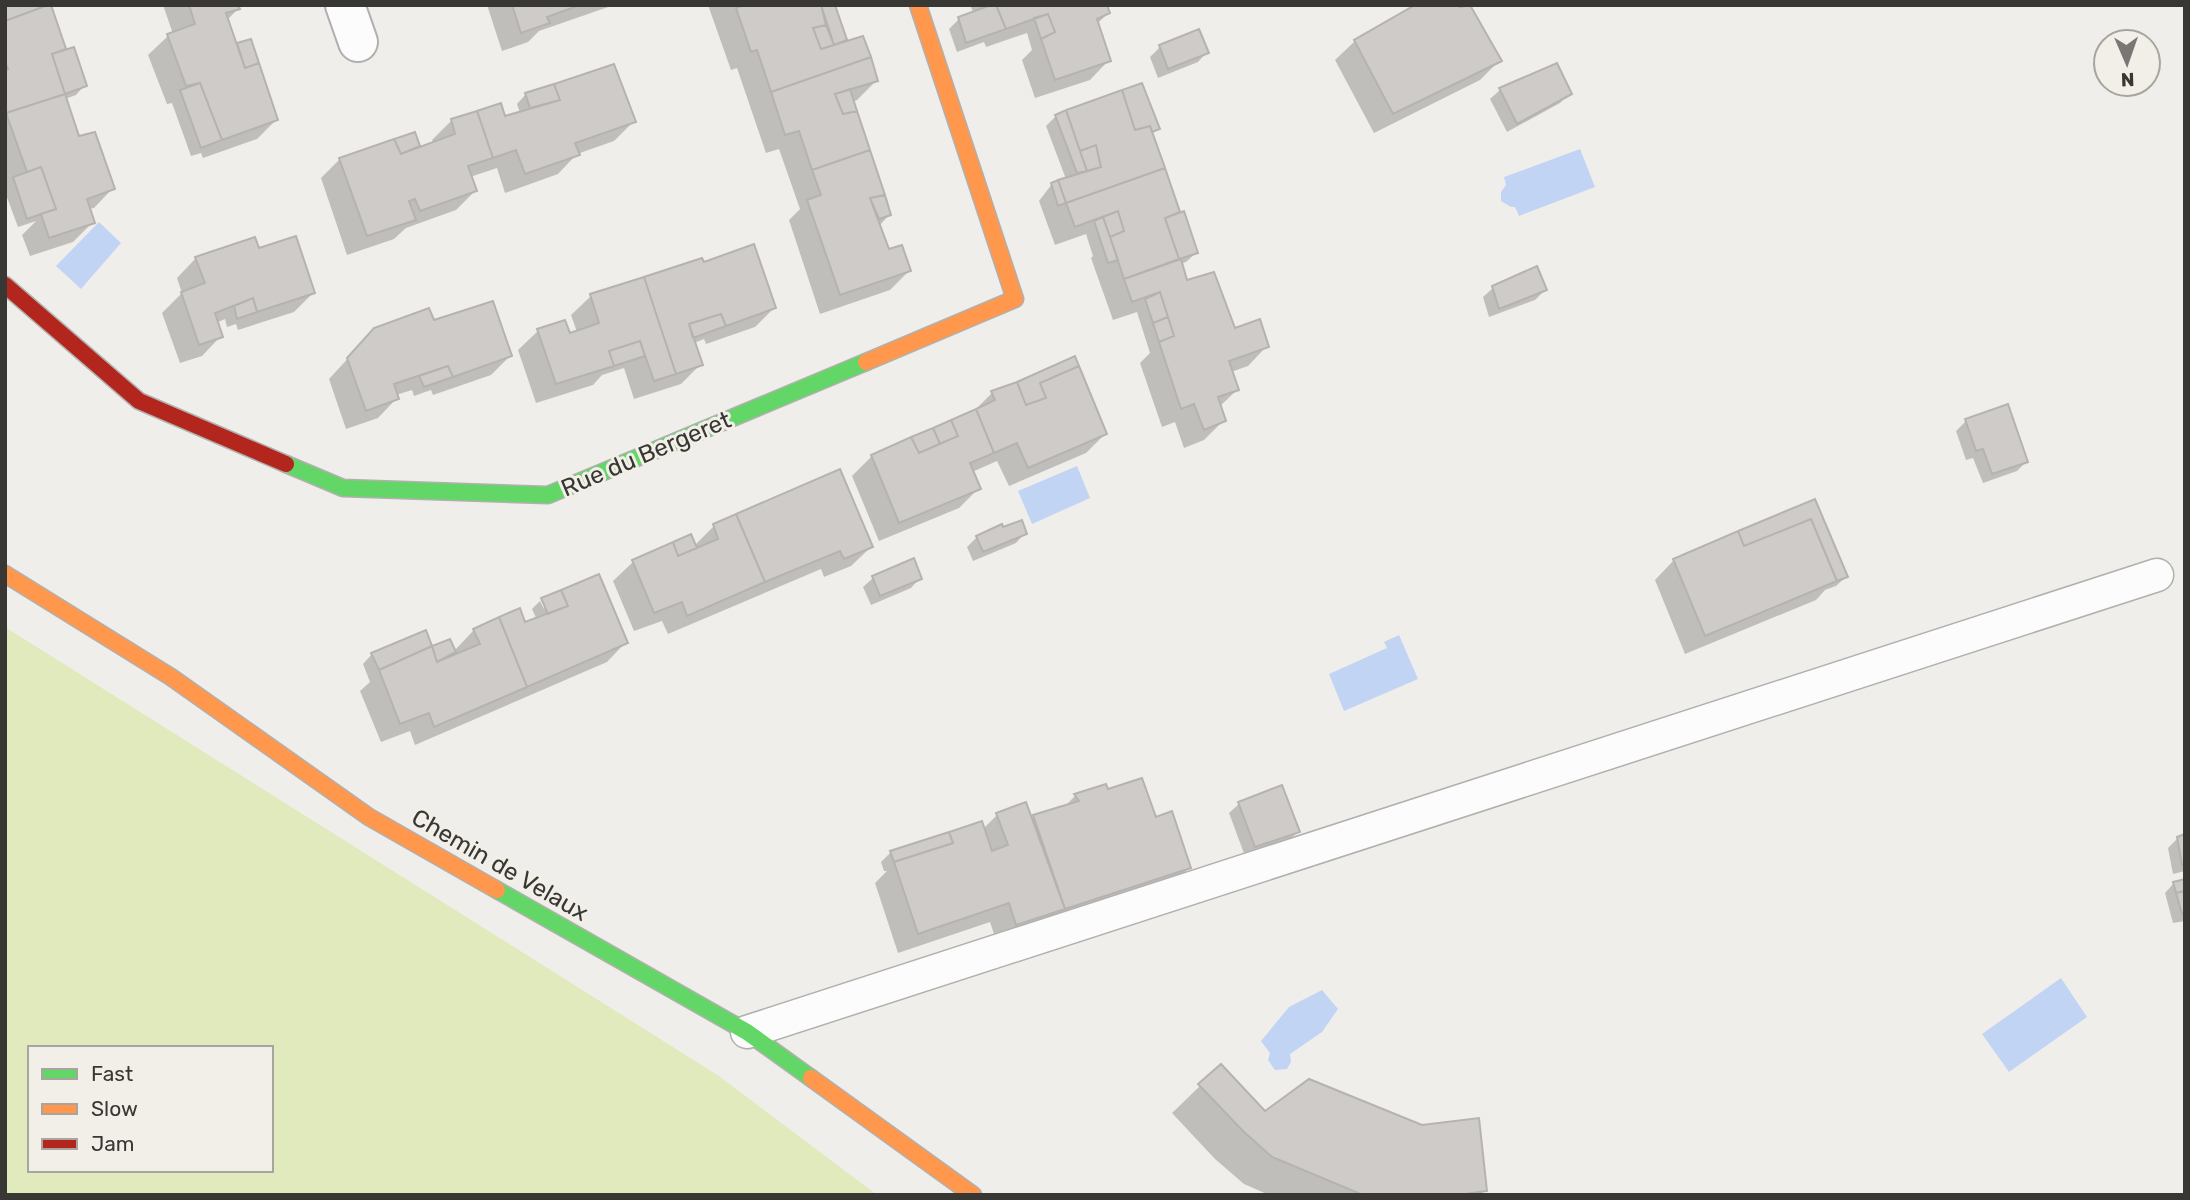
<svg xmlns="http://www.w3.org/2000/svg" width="2190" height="1200" font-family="Rubik,sans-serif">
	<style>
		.green { fill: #e0eabc; fill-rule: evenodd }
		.water { fill: #c2d4f4 }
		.shadow { fill: #0003; fill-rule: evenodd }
		.building { fill: #cecbc9; stroke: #b5b3b0; stroke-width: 2 }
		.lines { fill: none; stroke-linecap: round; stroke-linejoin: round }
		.lane-casing { stroke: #b2b0ae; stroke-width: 35 }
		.street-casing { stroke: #b2b0ae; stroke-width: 42 }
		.fast-casing { stroke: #b2b0ae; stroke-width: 19 }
		.slow-casing { stroke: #b2b0ae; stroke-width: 19 }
		.jam-casing { stroke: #b2b0ae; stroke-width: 19 }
		.lane { stroke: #fdfcfc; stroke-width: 32 }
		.street { stroke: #fdfcfc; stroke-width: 38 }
		.fast { stroke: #63d668; stroke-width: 16 }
		.slow { stroke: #ff974d; stroke-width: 16 }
		.jam { stroke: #b3261e; stroke-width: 16 }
		.labels { text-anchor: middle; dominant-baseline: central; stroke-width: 6; stroke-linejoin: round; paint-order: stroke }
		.street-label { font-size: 24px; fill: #383734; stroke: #f2efe8 }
	</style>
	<rect width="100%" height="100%" fill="#f0eeea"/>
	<path class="green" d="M5,627L719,1076L877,1195H5ZM30,1048H271V1170H30Z"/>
	<path class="water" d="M1580,149L1595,187L1519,216L1515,207H1511L1501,201V192L1506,185L1504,177Z
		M99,222L121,243L81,289L56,266Z
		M1077,466L1090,498L1032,524L1018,491Z
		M1399,635L1418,679L1344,711L1329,674L1387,648L1384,642Z
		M2061,978L2087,1017L2009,1072L1982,1034Z
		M1322,990L1338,1009L1322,1032L1290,1054L1291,1062L1287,1069L1275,1070L1268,1060L1270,1053L1261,1041L1289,1007Z"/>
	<path class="shadow" d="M5,5L64,48L60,53L85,85L76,95L65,99L78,138L113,188L94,208L88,209L93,222L73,242L30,256L22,235L36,221L18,227L5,192Z
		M163,5H236L238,9L227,20L236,46L238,44L276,120L257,139L203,158L201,153L191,156L172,103L167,104L148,55L168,36L173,34Z
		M487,5H614L539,31L528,42L502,51Z
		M708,5H833L845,40L839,46L876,81L857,100L852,102L889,215L879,226L888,251L909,271L890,290L820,314L789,220L800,209L779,149L766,153L737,68L731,70Z
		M970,5H1105L1108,13L1097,24L1109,60L1090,80L1035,98L1022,60L1032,50L1027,33L986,47L984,42L957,52L949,29L959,19L974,14Z
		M1468,5L1499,61L1480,80L1374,133L1335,60L1355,41Z
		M1160,47L1207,52L1198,62L1158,78L1150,57Z
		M1556,65L1570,93L1560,103L1507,132L1490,99L1500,90Z
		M555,85L633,122L614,141L577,154L558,174L505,193L497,168L470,177L475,191L456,210L406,228L394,239L347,255L321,178L340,159L418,145L411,152L434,144L432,140L452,120L504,118L520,113L517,104L526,94Z
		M1056,116L1158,128L1151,135L1178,211L1172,217L1196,253L1186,262L1180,264L1186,283L1234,330L1267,346L1248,366L1231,372L1237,390L1219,407L1224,420L1204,440L1184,448L1175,422L1162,427L1140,363L1150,353L1137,312L1113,320L1091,258L1093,256L1086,234L1055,245L1039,201L1052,184L1066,179L1046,126Z
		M257,251L313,293L294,312L238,330L236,324L227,327L225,319L216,323L221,336L202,356L180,363L162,313L182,293L177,278L196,258Z
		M703,265L774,308L755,327L706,344L704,339L694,343L701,364L681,384L634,399L624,368L602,375L593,385L536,403L518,350L538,331L569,335L577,332L571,315L591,296Z
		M1493,288L1545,290L1535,300L1489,317L1483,297Z
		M433,322L510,356L491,375L433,395L431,390L414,396L412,390L396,395L397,398L378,418L346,429L329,379L375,329Z
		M992,393L1105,434L1086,453L1009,486L997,461L972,472L979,488L959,508L879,541L852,476L872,456L973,412Z
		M1966,421L2026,462L2017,471L1983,483L1973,458L1966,460L1956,431Z
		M714,526L871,547L851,566L824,577L821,569L668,634L662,621L634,631L613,581L633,562L694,546Z
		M1002,530L1025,533L1016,543L973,561L967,547L977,537Z
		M1674,560L1846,577L1836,586L1825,590L1816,600L1685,654L1655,580Z
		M873,578H920L911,588L871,605L863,587Z
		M540,601L544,609L546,606L626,642L607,662L415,745L410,731L381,742L360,691L370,682L363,664L372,654L430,646L454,651L474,630L524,625L537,620L532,609ZM456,651L457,655L447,660Z
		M1281,787L1298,832L1288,841L1245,856L1229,813L1239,804Z
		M1107,792L1189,868L1170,887L997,943L990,922L898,953L875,883L887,871H884L881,862L891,852L983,829L997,815L1025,804L1032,818L1063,808L1075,796Z
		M2185,836V871L2173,874L2168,848L2178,838Z
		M2185,881V921L2173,923L2165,893L2174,883Z
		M1200,1086L1264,1113L1485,1190L1481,1195H1269L1244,1184L1215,1159L1172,1113Z"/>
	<path class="building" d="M5,5H48L5,21Z
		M48,5H51L66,49L52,54L65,94L6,113L5,71L8,69L5,62V21Z
		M189,5H238L240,9L226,13L245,68L259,63L278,120L222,140L200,83L186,86L167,34L195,24Z
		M512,5H580L547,17L550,23L521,33Z
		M744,5H821L826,25L813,28L821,49L863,36L871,57L771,92L757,50L751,52L736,8Z
		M821,5H835L847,40L834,45Z
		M991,5H996L1006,29L966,43L958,17Z
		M996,5H1107L1110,13L1097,19L1111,61L1055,80L1041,39L1055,32L1048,14L1006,29Z
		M1415,5H1459L1460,7L1470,5L1502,61L1393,114L1354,40Z
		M1048,14L1055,32L1041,39L1034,18Z
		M826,25L834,45L821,49L813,28Z
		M1199,29L1209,53L1168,69L1159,45Z
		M251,39L259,63L245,68L237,43Z
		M74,47L87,86L65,94L52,54Z
		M871,57L878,81L835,94L843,114L857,111L870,150L812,170L799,131L785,135L771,92Z
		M1557,63L1572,94L1517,124L1499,88Z
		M614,64L636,122L575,143L580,155L525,174L516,150L493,158L477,111L501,103L505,116L560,100L554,84Z
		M200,83L222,140L201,148L180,90Z
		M1142,83L1160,129L1152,132L1150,126L1135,130L1122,90Z
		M554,84L560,100L530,108L525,93Z
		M850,89L857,111L843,114L835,94Z
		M1122,90L1135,130L1150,126L1165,168L1066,203L1058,180L1101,167L1096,145L1080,151L1066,110Z
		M65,94L79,136L95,132L115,189L87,199L95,223L49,238L41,214L56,209L41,167L27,172L6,113Z
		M1066,110L1080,151L1087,171L1077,173L1055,115Z
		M477,111L493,158L468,166L477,191L420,211L415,199L409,201L416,220L367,236L339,158L394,139L401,154L455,134L451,119Z
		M415,132L420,146L401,154L394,139Z
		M1096,145L1101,167L1087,171L1080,151Z
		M870,150L885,195L870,198L889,249L902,245L911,271L840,295L807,200L821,195L812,170Z
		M41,167L56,209L27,219L13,177Z
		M1165,168L1180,212L1165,218L1179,259L1124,279L1110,237L1124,231L1118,211L1075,227L1066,203Z
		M1058,180L1066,203L1058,206L1051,183Z
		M885,195L891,215L879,219L870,198Z
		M1118,211L1124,231L1110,237L1103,217Z
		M1184,211L1198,253L1179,259L1165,218Z
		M1103,217L1110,237L1118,260L1108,263L1094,221Z
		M296,236L315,293L257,312L253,298L215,313L223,337L199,345L181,292L205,283L195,257L255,237L259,248Z
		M754,244L776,308L726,326L721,314L689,324L703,365L676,374L644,277L702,258L704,262Z
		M1181,259L1187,280L1214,272L1235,328L1260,319L1269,347L1229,361L1239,390L1218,397L1226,421L1204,430L1194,404L1181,409L1159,342L1174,336L1160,292L1132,302L1124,279Z
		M1537,266L1547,290L1499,309L1492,286Z
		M644,277L676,374L654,381L640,341L609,351L614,366L556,384L537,329L565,320L570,333L599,323L590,294Z
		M1160,292L1168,317L1153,323L1145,299Z
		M253,298L257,312L237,319L234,306Z
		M493,301L512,356L453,377L448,366L394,384L399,399L366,411L347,358L374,328L429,308L434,320Z
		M721,314L726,326L693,338L689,324Z
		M1168,317L1174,336L1159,342L1153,323Z
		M640,341L645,356L614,366L609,351Z
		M1075,356L1079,366L1040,383L1046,398L1026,405L1017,382Z
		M448,366L453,377L424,387L419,376Z
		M1079,366L1107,434L1028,468L1017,443L994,453L976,409L995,400L991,391L1017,382L1026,405L1046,398L1040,383Z
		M2008,404L2028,462L1992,474L1983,449L1976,451L1965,419Z
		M976,409L994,453L970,463L981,489L899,523L871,455L911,437L919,453L958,436L951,420Z
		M951,420L958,436L940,444L933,428Z
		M933,428L940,444L919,453L911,437Z
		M840,469L873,547L844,559L840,551L765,582L736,514Z
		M1815,499L1848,577L1837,581L1811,519L1744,546L1738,531Z
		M736,514L765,582L687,616L682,602L654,613L632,560L673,542L678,556L718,539L713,524Z
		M1811,519L1837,581L1705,636L1673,559L1738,531L1744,546Z
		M1022,520L1027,534L983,552L976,536L1002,524L1003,527Z
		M691,534L697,548L678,556L673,542Z
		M914,558L922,579L880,596L872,576Z
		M599,574L628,643L527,687L499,617L520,608L525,622L568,606L561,590Z
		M561,590L568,606L548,614L541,598Z
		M499,617L527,687L434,727L429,713L400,724L379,670L432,646L437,662L480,644L473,629Z
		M426,630L432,646L379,670L371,653Z
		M450,639L456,652L437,662L432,646Z
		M1142,778L1156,817L1172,811L1191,868L1065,909L1033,815L1079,801L1074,794L1106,784L1108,789Z
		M1282,785L1300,832L1255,847L1238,802Z
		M1026,802L1065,909L1016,925L1009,903L918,934L894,862L953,843L949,832L982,821L992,851L1008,845L996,813Z
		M949,832L953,843L894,862L890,851Z
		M2185,834V864L2182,865L2177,837Z
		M2185,879V891L2176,893L2173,882Z
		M2185,891V914H2182L2176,893Z
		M1221,1064L1265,1111L1309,1079L1422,1125L1479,1118L1487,1191L1457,1195H1363L1272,1157L1243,1131L1198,1084Z"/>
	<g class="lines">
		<defs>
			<path id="lane" d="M747,1032L2157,575"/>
			<path id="street" d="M345,5L358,42"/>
			<path id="fast" d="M286,464L343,488L548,495L866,362
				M497,890L747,1032L811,1078"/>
			<path id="slow" d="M866,362L1015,299L918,5
				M5,574L171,677L369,817L497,890
				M811,1078L973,1195"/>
			<path id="jam" d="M5,285L139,401L286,464"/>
		</defs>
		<use href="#lane" class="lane-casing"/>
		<use href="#street" class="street-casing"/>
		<use href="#fast" class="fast-casing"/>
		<use href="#slow" class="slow-casing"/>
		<use href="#jam" class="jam-casing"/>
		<use href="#lane" class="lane"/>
		<use href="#street" class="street"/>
		<use href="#fast" class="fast"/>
		<use href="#slow" class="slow"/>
		<use href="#jam" class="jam"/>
	</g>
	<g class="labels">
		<g class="street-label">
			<text transform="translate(646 454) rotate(-23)">Rue du Bergeret</text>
			<text transform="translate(500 865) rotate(30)">Chemin de Velaux</text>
		</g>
	</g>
	<rect width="2190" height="1200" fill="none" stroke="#383734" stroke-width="14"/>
	<rect x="28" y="1046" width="245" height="126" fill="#f2efe8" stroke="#a8a5a0" stroke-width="2"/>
	<rect x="42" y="1069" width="35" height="10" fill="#63d668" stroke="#a8a5a0" stroke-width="2"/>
	<text x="91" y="1081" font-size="21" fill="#383734">Fast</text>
	<rect x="42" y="1104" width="35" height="10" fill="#ff974d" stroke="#a8a5a0" stroke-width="2"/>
	<text x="91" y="1116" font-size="21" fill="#383734">Slow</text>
	<rect x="42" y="1139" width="35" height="10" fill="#b3261e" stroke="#a8a5a0" stroke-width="2"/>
	<text x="91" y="1151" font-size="21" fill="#383734">Jam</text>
	<g transform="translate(2127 63) rotate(178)"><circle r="33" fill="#f2efe8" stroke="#a8a5a0" stroke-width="2"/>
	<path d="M0-5L12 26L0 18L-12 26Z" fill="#787774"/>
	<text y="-10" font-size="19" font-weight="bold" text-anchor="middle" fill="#383734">N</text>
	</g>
</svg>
